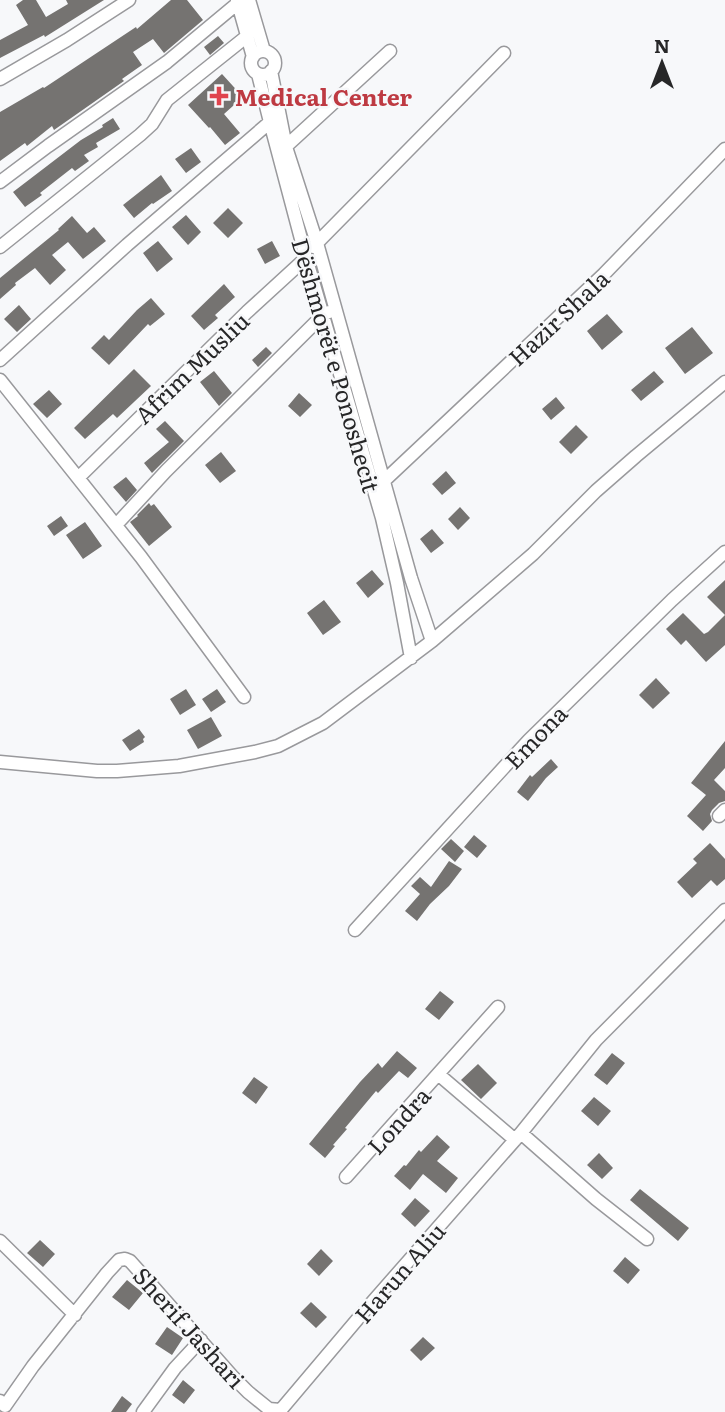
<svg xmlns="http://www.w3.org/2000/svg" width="725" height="1412" font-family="Literata,serif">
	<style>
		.building { fill: #757371 }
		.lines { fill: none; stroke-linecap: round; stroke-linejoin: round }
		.street-casing { stroke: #99999c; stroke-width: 15 }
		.street { stroke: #fff; stroke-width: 12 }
		.health-dot { fill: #e0444e; stroke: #f7f8fa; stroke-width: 2.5 }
		.labels { text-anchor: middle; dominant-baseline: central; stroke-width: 5; stroke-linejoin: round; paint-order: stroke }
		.health-label { font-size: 23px; font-weight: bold; fill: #be3a42; stroke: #f7f8fa; text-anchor: start }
		.street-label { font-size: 23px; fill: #272728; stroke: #f7f8fa }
	</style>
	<rect width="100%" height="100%" fill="#f7f8fa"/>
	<path class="building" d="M23,0H36L46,17L68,4L66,0H104L45,37L44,35L0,58V40L28,25L16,5Z
		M171,0H187L203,20L164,53L153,39L133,52L142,65L122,79L124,81L54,130L52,126L27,146L25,143L0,161V112L43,87L44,88L136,27L137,29Z
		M218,36L224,43L210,55L204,47Z
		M222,74L243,97L224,114L240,133L225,145L210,127L209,128L188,105Z
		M113,118L120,129L96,143L98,147L84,155L89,161L75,171L72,168L40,193L42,195L25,207L13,192L81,140L103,127L102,125Z
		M191,148L201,162L186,173L175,159Z
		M161,175L172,191L153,204L152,203L134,218L123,205Z
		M228,208L243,223L228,238L213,223Z
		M186,215L201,232L188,245L172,227Z
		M72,216L87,233L94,227L106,241L83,259L68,242L52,255L66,270L50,285L35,268L15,283L16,285L0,299V278L59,230L58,229Z
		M158,241L173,259L157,272L143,253Z
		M272,241L280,256L265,264L257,249Z
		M224,284L235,297L215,315L218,318L204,330L191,316Z
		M151,298L165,314L150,326L148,324L109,365L91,348L104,335L109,340L137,310Z
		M19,305L31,319L17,332L4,319Z
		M607,314L623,332L602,350L587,331Z
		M692,327L713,353L685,374L665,348Z
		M266,347L272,353L258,367L252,360Z
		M134,369L151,386L117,418L113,414L85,439L74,428Z
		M214,371L232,393L219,406L200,382Z
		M654,371L664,382L641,401L631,390Z
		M49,390L62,404L47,418L33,404Z
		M299,393L312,405L300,417L288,406Z
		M556,397L565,408L551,420L542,409Z
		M165,421L184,441L152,473L144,463L169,442L156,429Z
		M576,425L588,437L571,454L559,442Z
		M221,452L236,471L220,483L205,465Z
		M446,471L456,483L442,495L432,484Z
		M126,477L137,490L126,502L113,487Z
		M149,503L151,506L154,504L172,527L149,546L130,522L138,516L137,515Z
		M460,507L470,518L458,530L448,519Z
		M61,516L68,526L54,536L47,526Z
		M85,522L102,546L83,559L66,535Z
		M432,529L444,543L431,553L420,539Z
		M372,570L384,584L368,598L356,583Z
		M725,580V645L706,662L686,640L681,645L666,629L683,613L704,634L708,632L725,615L707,597Z
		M324,600L341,622L323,635L307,613Z
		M656,678L670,693L653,709L639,695Z
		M186,689L196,705L180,715L170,699Z
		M217,689L226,702L211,712L202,699Z
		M211,717L222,736L198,749L187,730Z
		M139,729L145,737L143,739L144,742L130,751L122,740Z
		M725,741V768L714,780L725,791V801L719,803L712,810L710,814L712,821L703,831L687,816L706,795L691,783Z
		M551,759L558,767L546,778L528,801L517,792L530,775L532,777Z
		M474,835L487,846L477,858L464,847Z
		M451,839L464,851L455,862L441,849Z
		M710,843L725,859V879L717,886L711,880L692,898L677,882L697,863L693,859Z
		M449,861L462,869L449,886L430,904L417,921L405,911L420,894L411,886L420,877L431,887Z
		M440,991L454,1002L439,1020L425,1009Z
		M397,1051L417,1068L408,1078L399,1071L378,1093L376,1091L345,1128L347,1129L333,1145L335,1146L325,1158L309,1144L360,1082L378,1063L382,1068Z
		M612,1053L625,1063L607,1085L594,1075Z
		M478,1064L497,1083L481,1099L461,1080Z
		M254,1077L268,1087L256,1104L242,1093Z
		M594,1097L611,1111L598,1126L581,1111Z
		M437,1135L450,1147L437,1161L458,1178L446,1193L423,1174L410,1190L394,1176L404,1165L406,1166L419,1150L421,1152Z
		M599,1153L613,1168L602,1179L587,1165Z
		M640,1189L689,1228L678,1241L630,1200Z
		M415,1198L430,1211L415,1227L401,1214Z
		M40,1240L55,1254L43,1267L27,1253Z
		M321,1249L333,1261L319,1276L307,1264Z
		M625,1257L640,1270L628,1284L613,1271Z
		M127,1280L143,1293L129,1310L112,1297Z
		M311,1302L327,1317L316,1328L300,1313Z
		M167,1327L183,1338L172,1355L155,1344Z
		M423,1337L435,1348L421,1361L410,1350Z
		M183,1380L195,1390L184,1404L172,1395Z
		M122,1396L132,1404L126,1412H111Z"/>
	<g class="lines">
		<defs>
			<path id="street" d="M237,0L253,57
				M249,0L264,51
				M251 63a12 12 0 1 1 24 0a12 12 0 1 1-24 0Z
				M271,71L286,147L317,243L411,578L432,641
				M258,74L270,122L305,254L382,518L397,583L411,658
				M0,79L67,40L129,0
				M282,150L390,51
				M0,182L48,146L167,62L238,3
				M0,247L140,135L152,124L167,100L246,37
				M313,247L504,53
				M0,360L127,245L270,122
				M0,380L141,557L244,697
				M78,478L247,312L306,258
				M385,480L604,274L725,149
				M116,525L166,471L323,315L329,312
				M0,762L97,771H117L179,766L255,752L278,746L323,723L432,641L533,554L596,491L636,456L725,382
				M719,816L725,810
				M355,930L529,740L672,600L725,552
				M438,1074L498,1007
				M521,1133L596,1199L647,1239
				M346,1177L438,1074L515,1140
				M0,1241L75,1315
				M0,1401L5,1406L33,1366L107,1273L119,1260L125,1259L130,1261L148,1281L232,1376L248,1392L269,1409L280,1410
				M143,1412L175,1368L201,1340
				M279,1412L361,1315L521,1133L596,1040L725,910"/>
		</defs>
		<use href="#street" class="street-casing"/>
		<use href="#street" class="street"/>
	</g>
	<path class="health-dot" d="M215.5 85.5h7v7h7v7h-7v7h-7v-7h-7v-7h7z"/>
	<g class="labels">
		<g class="health-label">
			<text x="235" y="96">Medical Center</text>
		</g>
		<g class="street-label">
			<text transform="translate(558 317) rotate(-43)">Hazir Shala</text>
			<text transform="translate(337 365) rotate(74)">Dëshmorët e Ponoshecit</text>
			<text transform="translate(191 367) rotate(-44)">Afrim Musliu</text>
			<text transform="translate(535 736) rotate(-46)">Emona</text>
			<text transform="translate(398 1120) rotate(-48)">Londra</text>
			<text transform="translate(399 1272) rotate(-49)">Harun Aliu</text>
			<text transform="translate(190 1327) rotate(48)">Sherif Jashari</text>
		</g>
	</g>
	<g transform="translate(662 63)" stroke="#f7f8fa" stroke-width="5" paint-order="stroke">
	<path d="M0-5L12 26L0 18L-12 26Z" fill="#272728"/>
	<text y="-10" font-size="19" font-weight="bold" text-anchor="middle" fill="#272728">N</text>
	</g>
</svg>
